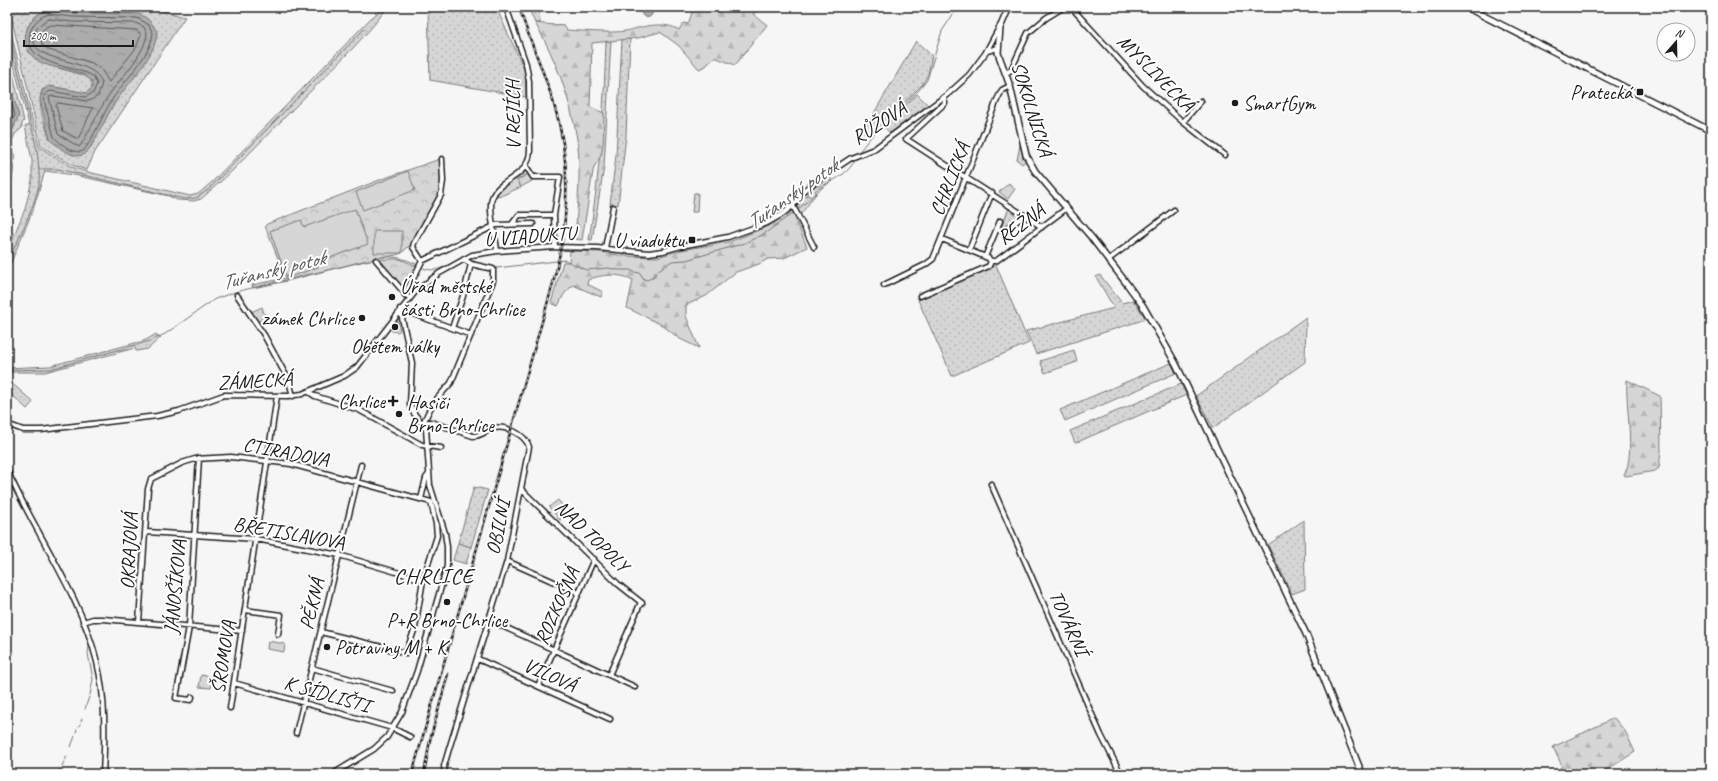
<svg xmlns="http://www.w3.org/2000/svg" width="1718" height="781" font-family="Caveat,sans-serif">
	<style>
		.grass { fill: url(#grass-dots); stroke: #797979; fill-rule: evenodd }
		.forest { fill: url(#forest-firs); stroke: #797979 }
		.park { fill: url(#park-crowns); stroke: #797979 }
		.pitch { fill: #d6d6d6; stroke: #797979 }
		.water { fill: url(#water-ripples); stroke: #727272 }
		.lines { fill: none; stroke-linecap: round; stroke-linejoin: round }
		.shore { stroke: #565656; stroke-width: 1 }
		.stream { stroke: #727272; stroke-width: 1 }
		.minor-casing { stroke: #1c1c1c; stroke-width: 7 }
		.major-casing { stroke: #1c1c1c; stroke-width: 8 }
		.minor { stroke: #fff; stroke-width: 4 }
		.major { stroke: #fff; stroke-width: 5 }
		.rail-casing { stroke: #1c1c1c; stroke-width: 2.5 }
		.rail { stroke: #fff; stroke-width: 1; stroke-dasharray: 3; stroke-linecap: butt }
		.poi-dot { fill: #1c1c1c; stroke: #fff; stroke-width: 1.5 }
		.labels { text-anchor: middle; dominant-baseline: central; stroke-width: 4; stroke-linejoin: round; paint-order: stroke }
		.street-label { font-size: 20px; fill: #1c1c1c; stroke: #fff }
		.poi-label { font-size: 20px; fill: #1c1c1c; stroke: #fff; text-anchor: end }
		.water-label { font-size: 21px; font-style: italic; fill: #5d5d5d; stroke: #fff }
		.quarter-label { font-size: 22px; letter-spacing: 1px; fill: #1c1c1c; stroke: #fff }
	</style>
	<defs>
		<pattern id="grass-dots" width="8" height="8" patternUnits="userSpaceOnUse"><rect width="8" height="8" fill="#d6d6d6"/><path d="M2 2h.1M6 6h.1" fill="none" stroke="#b7b7b7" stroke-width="1.8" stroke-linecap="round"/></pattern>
		<pattern id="forest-firs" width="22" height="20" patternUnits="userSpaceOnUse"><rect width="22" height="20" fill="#d6d6d6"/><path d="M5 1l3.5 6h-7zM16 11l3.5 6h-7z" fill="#b7b7b7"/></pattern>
		<pattern id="park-crowns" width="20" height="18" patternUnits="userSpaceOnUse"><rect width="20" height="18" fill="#d6d6d6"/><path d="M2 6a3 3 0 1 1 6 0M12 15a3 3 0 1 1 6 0" fill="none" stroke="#b7b7b7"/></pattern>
		<pattern id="water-ripples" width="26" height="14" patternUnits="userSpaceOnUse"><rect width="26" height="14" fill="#acacac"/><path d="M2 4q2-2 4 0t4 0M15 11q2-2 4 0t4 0" fill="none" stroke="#939393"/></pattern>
	</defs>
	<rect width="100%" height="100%" fill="#f6f6f6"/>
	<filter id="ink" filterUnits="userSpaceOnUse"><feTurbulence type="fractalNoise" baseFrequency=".025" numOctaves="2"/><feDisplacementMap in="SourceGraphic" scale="8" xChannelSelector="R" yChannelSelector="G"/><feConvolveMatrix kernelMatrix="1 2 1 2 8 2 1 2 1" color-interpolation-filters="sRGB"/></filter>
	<g filter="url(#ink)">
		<path class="grass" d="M9,7H149L185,17L95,152L87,170L72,165L41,146ZM49,10L95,14L131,13L157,35C151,58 134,74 121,93C109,109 99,129 91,147L73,155L50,140C46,127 35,102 43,89L55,87L86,93L90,91L93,84L90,79L86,76L55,67L29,53C21,30 28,20 49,10Z
			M385,7L387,8L373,26L354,47L228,175L201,199L194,201L177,200L169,196L74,175L45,171L33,210L7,272V252L25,209L32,180V160L25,126L29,125L7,37V16L39,147L71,167L88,172L190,196L198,194L212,182L370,19Z
			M428,7H496L525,71L526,97L430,80Z
			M528,7H539L540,23H535Z
			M622,39H630L626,136L618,205L610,204L616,155Z
			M611,40L604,167L592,240H589C600,174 604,108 606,41Z
			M916,41L932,56L928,74L923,84L869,137L863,132Z
			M7,58L10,61L24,121L22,123V128L15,134L12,141L15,158L10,193L12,199L7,213L9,234L7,240V139L15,126L13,93L7,73Z
			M917,94L928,105L890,133L884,127Z
			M1020,145L1026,161L1022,164L1017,160Z
			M694,193H698L697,212H692Z
			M1009,208L1018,214L1019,217L1005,228H1001Z
			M996,265L1029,343L952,376L918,300Z
			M1100,275L1122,303L1133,300L1146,319L1036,354L1026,331L1114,308L1096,277Z
			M286,278L287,281L253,288L252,285Z
			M1306,317L1305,362L1213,428L1196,396Z
			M156,334L159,338L161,337L148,349L136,351L135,348L45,372H7V368L50,366L146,340Z
			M1074,350L1077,362L1045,373L1040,361Z
			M1171,363L1176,373L1065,421L1060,410Z
			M7,379L33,402L27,409L7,390Z
			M1181,384L1186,394L1184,396L1075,443L1070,431Z
			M474,487L488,490L471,547L458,543Z
			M1304,520L1305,589L1292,594L1268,545Z"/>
		<path class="forest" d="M686,7H761L753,14L767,25L735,65L714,57L706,66L699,69L678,45L660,32L638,38L592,43L590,107L604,113C603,127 605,144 600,157C598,162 594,165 593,171L582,240L575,239C577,207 582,171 577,139C570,98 556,59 535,23L564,26L567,30C582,31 617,34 630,30C644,26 665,21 679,30L683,23L688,24L693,10Z
			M831,175V181L815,191L817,193C809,201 805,212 795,219L807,247L784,258L768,259L759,264L736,272L706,296L688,304L686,306V316L699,348L680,339L662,325L627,308L633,280C621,273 600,274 588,280L587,284L603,292L601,297L573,285L564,294L558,306L551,303L563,262H569L570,251L601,252L623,256L657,257L681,250L729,242L769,226L788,213L817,184Z
			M1627,380L1660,396L1661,451L1659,468L1655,471L1626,476L1624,475C1636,455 1625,405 1627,380Z
			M1614,718L1625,731L1635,752L1600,774H1554L1562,766L1553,747Z"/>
		<path class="park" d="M440,159L442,186L439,194L412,243L402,253L396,255L363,261L287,281L265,226L267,224L382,179Z
			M527,171L529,174L517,180L521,187L503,195L495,196L500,189Z
			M1009,183L1015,189L1008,199L999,192Z
			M391,259H400L419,267L404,291L376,260Z
			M262,307L265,316L258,322L251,312Z
			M396,320L398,321L400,330L398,332L392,331L391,327Z
			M458,543L471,547L466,564L453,560Z
			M201,675L213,677L211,688L199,687Z"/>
		<path class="pitch" d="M408,171L415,190L363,210L356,192Z
			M529,174L532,181L521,187L517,180Z
			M355,209L368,244L316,263L318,267L287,278L270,231L301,220L304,227Z
			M374,231H402V253H374Z
			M558,500L569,513L560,520L549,507Z
			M268,641L285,644L284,652L267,649Z"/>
		<path class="water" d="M641.5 12a5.5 5.5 0 1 1 11 0a5.5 5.5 0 1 1-11 0Z
			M49,10L72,13L138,14C148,17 152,23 157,32C156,58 126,84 113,106C107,115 91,152 83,155C72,159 58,146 50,140L41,104L40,98L42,91L49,86L86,93L92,88V82C78,63 37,75 27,47C24,39 25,31 30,23C34,16 41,11 49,10Z
			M7,73L19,116L7,139V181Z"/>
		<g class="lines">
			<path class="shore" d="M49,14L72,17L137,18L148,24L153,33C150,58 123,81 110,103C105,111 88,148 83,151C74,155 60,143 54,137L45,104L44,95L50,91L85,97L93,93L97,84L93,76L87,73C67,66 19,62 31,30C34,22 41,16 49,14Z
				M50,19L72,22L136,23L144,27L147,34C144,57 117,81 105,101C100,109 83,144 79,147L58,134L49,97L53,96L89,101L98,96L102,83C93,54 20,66 36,30C39,25 44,20 50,19Z
				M50,25L137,30L141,35L136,48L109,82L101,69L92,63L49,50L42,45L40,37L43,30Z
				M7,88L15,115L7,130
				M58,103L93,108L78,139L63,131L56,106Z"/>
			<path class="stream" d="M7,24L37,150C38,161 40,173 39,184C34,210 17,240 7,265
				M858,153L870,138L919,90L927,80L942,31L958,7
				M39,169H58L184,199L196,198L208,190L368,25
				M796,211C806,203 814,194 823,187C837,177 848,175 856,158
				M377,258C392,255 405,258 418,265
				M471,259L479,264L497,268L565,260L586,270L608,268L618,270H630L634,272L640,273L644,279L647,280L653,277L657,271L672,261L686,260L745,243L764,234L794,212
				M421,267C436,275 447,265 461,258
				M7,370L50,369L150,341L165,334L215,299L235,292L374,259
				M89,646L88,654L93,679L90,695
				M85,709L89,697
				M81,721L82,719
				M79,726L80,724
				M76,732L77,729
				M71,747L75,736
				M66,758L67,756
				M62,766L66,758
				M56,774L60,769"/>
			<defs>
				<path id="minor" d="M1071,7L1143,86L1183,122L1225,155
					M986,52L1000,26
					M1006,73L1011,70L1028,33L1046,18L1064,7
					M944,97L945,103L906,139L1042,227
					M1183,122L1201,101
					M526,166L533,177H560L554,215L555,247
					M793,206L814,247
					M512,224L519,215H554
					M997,229L1005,230L1025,215
					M942,239L988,258L991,261H996L1067,208
					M605,248L613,207
					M969,250L992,193
					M497,251C496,236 488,211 492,198C499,177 528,180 530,151L529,81L526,64L506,7
					M985,257L1000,221
					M376,260L407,296
					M1108,260L1174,210
					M422,261L496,225L533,224
					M884,285L925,265L933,259L997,100L1002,90L1010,86
					M237,295L264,335L289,381L293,396
					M405,295L422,261L413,247L414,243L441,195L443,181L442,159
					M920,296L989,266L991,261
					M400,309L471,335
					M452,328L463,296L471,264
					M309,392L315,396L359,410L422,445L441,448
					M423,423L431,422L473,436C482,436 486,430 494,428C506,425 526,435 529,447L507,561L449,749L444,766L445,774
					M423,423L433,403L451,383L493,281V269L471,264L464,259
					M7,424L23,430H41L157,416L179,411L224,395L288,396L302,394L344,376L357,367L415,292L438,274L472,255L497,251L555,247L597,248L649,253L663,251L681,246L728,237L767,223L781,215L793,206L803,191L815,182L851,158L874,149L948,94L969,75L987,51L998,48
					M7,470C35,533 81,596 97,662C106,699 105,736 103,774
					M991,484L1101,735L1121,774
					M521,489L618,584L642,603
					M421,499L426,478L429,474
					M147,532L256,539L339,555L423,580
					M507,561L579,593
					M245,610L281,615L278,634
					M489,620L635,687
					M83,622L93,619H103L242,631
					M139,622L148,489L151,479L182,463L195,459L231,457L291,464L431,502L436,524L437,536L423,580L415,628L406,653L321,632
					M478,659L610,719
					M312,668L393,691
					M609,675L641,602
					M234,683L392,728L410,737
					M538,686L594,559
					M192,697L191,700L176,698L189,627L199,458
					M230,708L277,396
					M296,733L361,465
					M333,774L374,749L387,737L402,712L417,671L447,566V547L445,533L430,485L426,429L413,412L410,405L412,363L400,309"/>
				<path id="major" d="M1009,7L1000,28L998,53L1010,86L1026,155L1035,171L1091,237L1127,284L1143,306L1176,364L1306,634L1362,774
					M1466,7L1711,131"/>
			</defs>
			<use href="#minor" class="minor-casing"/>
			<use href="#major" class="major-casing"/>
			<use href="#minor" class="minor"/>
			<use href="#major" class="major"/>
			<defs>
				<path id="rail" d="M412,774L552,287C569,226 573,163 553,101C543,69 529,39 519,7
					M424,774L430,740L448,674"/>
			</defs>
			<use href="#rail" class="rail-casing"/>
			<use href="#rail" class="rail"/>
		</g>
	</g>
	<g class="poi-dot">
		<rect x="1636" y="88" width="8" height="8" rx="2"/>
		<circle cx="1235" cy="103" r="4"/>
		<rect x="688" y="236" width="8" height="8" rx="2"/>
		<circle cx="392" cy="297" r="4"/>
		<circle cx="362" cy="318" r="4"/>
		<circle cx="395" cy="327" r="4"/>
		<path d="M391 395h4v4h4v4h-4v4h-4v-4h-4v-4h4z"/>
		<circle cx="399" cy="414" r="4"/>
		<circle cx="447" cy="602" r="4"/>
		<circle cx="327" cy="647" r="4"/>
	</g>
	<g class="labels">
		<g class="street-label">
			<text transform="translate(1156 73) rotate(45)">MYSLIVECKÁ</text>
			<text transform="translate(1032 109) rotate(73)">SOKOLNICKÁ</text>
			<text transform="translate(513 115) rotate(-91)">V REJÍCH</text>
			<text transform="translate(879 123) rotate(-33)">RŮŽOVÁ</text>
			<text transform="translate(950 179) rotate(-68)">CHRLICKÁ</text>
			<text transform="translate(1021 224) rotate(-37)">REŽNÁ</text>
			<text transform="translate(530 236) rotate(-4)">U VIADUKTU</text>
			<text transform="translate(255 381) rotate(-3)">ZÁMECKÁ</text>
			<text transform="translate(286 452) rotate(11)">CTIRADOVA</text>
			<text transform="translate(498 527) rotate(-78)">OBILNÍ</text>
			<text transform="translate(289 533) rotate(10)">BŘETISLAVOVA</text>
			<text transform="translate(592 536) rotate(44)">NAD TOPOLY</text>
			<text transform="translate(129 551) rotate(-87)">OKRAJOVÁ</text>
			<text transform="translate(175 587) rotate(-85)">JÁNOŠÍKOVA</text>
			<text transform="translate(312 604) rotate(-76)">PĚKNÁ</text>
			<text transform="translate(557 606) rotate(-66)">ROZKOŠNÁ</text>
			<text transform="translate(1069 623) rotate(66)">TOVÁRNÍ</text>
			<text transform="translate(223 657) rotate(-81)">ŠROMOVA</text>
			<text transform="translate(550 675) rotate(24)">VILOVÁ</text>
			<text transform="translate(327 694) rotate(16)">K SÍDLIŠTI</text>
		</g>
		<g class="poi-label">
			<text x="1632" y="92">Pratecká</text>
			<text x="1243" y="103" text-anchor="start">SmartGym</text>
			<text x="684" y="240">U viaduktu</text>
			<text x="400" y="286" text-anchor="start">Úřad městské<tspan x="400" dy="23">části Brno-Chrlice</tspan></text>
			<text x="354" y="318">zámek Chrlice</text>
			<text x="395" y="346" text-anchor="middle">Obětem války</text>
			<text x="385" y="401">Chrlice</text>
			<text x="407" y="402" text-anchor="start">Hasiči<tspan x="407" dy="23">Brno-Chrlice</tspan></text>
			<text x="447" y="620" text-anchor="middle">P+R Brno-Chrlice</text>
			<text x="335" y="647" text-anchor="start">Potraviny M + K</text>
		</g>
		<g class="water-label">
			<text transform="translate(792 194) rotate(-35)">Tuřanský potok</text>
			<text transform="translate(273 270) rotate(-14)">Tuřanský potok</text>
		</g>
		<g class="quarter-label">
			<text x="434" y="576">CHRLICE</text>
		</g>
	</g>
	<rect width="1718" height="781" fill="none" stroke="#fff" stroke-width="24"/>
	<rect x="12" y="12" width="1694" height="757" fill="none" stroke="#1c1c1c" stroke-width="1.5" filter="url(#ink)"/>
	<g transform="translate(1676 42) rotate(20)"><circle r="19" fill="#ffffff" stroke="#a4a4a4"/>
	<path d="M0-3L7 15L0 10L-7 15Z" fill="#1c1c1c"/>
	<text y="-6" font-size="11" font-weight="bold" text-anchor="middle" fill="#1c1c1c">N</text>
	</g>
	<path d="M24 40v6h109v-6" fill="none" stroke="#1c1c1c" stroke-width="2"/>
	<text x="30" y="40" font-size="12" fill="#1c1c1c" stroke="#ffffff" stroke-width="3" paint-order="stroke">200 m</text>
</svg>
